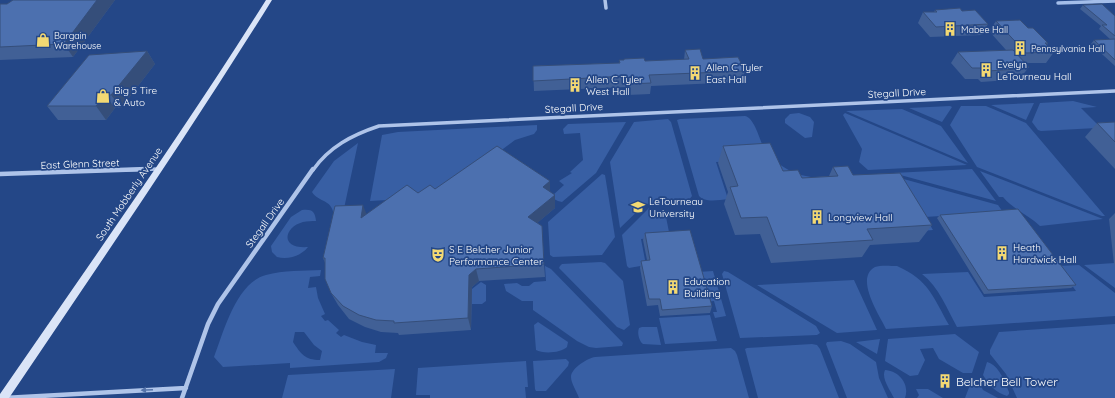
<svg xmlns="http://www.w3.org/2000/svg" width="1115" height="398" font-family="Quicksand,sans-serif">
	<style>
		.green { fill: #385fa4; fill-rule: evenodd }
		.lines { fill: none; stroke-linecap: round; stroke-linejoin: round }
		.stream { stroke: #a4beea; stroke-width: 3.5 }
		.minor-far1 { stroke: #afc4e9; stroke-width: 3.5 }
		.minor { stroke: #afc4e9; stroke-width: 4.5 }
		.secondary { fill: #dae4f7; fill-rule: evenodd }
		.wall { fill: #416096 }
		.shaded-wall { fill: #354e7a }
		.building { fill: #4c70af; stroke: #354e7a }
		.oneway { fill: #5573a9 }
		.labels { text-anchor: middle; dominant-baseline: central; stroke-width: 3.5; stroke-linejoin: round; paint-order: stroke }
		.far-poi-label { font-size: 9px; fill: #fff; stroke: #244787; text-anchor: start }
		.poi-label { font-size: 10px; fill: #fff; stroke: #244787; text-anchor: start }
		.street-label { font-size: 10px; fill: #fff; stroke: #244787 }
		.near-poi-label { font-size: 12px; fill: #fff; stroke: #244787; text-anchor: start }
	</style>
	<rect width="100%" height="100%" fill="#244787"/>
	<path class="green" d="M1073,101L1097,107L1081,108L1098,125L1115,127L1041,131L1038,130L1032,122L1040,103Z
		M1034,103L1026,120L991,105Z
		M950,106L952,107L942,122L909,108Z
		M961,106H986L1026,123L1105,216H1102L977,167L950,125Z
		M902,109L941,126L968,163L846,111Z
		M799,113L810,117L814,122L812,137L805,138L785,123V119L790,114Z
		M845,113L967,165L868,170L859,162L862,149L843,115Z
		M745,116C755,118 760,142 765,150C772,163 788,168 799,177L801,175L816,178L795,193L765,160L716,162L728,199C718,200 706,203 699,196L677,120L680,119Z
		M668,119L671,122L692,196L688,201L645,204L620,228L610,162L634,122Z
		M626,122L596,173L562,202L558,201L552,198V196L564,185L559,181L572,173L570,172L583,160L580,133L564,134L563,129L568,124Z
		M537,125V130L534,134L515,140L438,197L370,201L382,135L398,132Z
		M358,143L342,218L334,215C331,198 319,203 312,192L334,161Z
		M972,169L996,201L893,173Z
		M980,171L1103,219L1040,226C1028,215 1013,209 1003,197H999Z
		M602,174L605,175L615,237L602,255L553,257L550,255L548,222Z
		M889,175L998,205L1003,212L925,217L933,230L921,231Z
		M649,208L652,217H666L669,232L650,233L651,238L641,239L646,265L629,268L627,266L622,235Z
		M302,210C312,209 315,211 316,221C312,221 307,221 303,222C284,227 279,249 308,247C301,256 288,260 277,257L272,252L271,246L291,217Z
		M601,262L605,263L623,281L630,325L624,330L617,327L559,268L560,266L562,264Z
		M1115,263V288L1084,265Z
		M1079,265L1115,293V316L957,327C947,309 939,287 922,274L968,272L984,297L1076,291L1058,266Z
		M545,266L551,269L623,343L622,346L596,348L589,347L577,341L533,310V301H522L506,291L504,284L517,283L522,286H529L534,282L546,281Z
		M897,266C929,280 933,297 949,325L886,329C880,316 854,278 875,267C880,265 891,266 897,266Z
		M321,270L320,276L310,277L308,288L316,287L318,298L325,314L321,316L325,321L328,320L339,330L336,333L341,337L344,335L362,342L376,345L375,353H388L386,358L379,362L290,368V363L223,367L214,357C224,331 236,283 266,275C283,270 304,271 321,270ZM304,332L314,345L322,351L320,360C305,360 301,354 293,342L295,332Z
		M713,271L726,316L715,318L713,312H717L714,301L706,302L698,272Z
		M724,271L728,272L816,326L820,333L817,335L740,338L722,274Z
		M854,280L877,330L837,333L757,285Z
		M481,282L486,285V301L482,304H472V289Z
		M710,315L717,341L665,344L659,318Z
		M538,322L568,342L567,347C561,353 543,354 536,350L534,325Z
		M1115,324V398H1017L1006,374L990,354V350L999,332Z
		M642,327H657L661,345L643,344C639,341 637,333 639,328Z
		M955,334L979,352L972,373H963L939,359L933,348L920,349L925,360L918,375L910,376L885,361L888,339Z
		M880,339L877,354L856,342Z
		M841,341L850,344L876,362L879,378L888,398H847L826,344L827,342Z
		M812,344L817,345L820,349L839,398H758L745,349L747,348Z
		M731,348L735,351L737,355L749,398H579C577,392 571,383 571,377C571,368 588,358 595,357Z
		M566,359L569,362L568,366L546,391H536L535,389L533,361Z
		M526,361L528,387H525L526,398H430V395H416L418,368Z
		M987,362C999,365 1005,382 1009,392V394L1007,396C996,393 988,384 983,375Z
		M395,369L391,398H282L288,375Z
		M885,370C899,371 910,384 905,398H894C890,390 881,378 885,370Z
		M980,384L983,390L998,398H965L970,385Z
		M916,389H928L943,398H917L919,395Z"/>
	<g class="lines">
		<path class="stream" d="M1058,3L1115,1"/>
		<path class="minor-far1" d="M605,0L606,8
			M116,170L160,169
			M313,170C329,147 352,135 379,126L1115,91"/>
		<path class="minor" d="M0,174L148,169
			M4,398L186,388
			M182,398L208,324L218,304L313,169"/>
		<path class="secondary" d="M266,0H272C188,135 98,266 9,398H0V394C90,263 182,134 266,0Z"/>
	</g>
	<path class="wall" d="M13,0H115L73,57L0,60V4H7Z
		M1083,5L1115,16V66L1091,44L1094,40H1111L1099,29L1101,26L1080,9Z
		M935,10L962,11L988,24L982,35L930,37L918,23L923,12H934Z
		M996,21L1028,28L1048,43L1047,45L1054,52L1046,63H1026L1029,67L1021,77L1011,78L1009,80L981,82L978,79H965L951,63L958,52L1006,50L989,31Z
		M685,50L703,59L745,71L742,82L651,86L650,94L628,95L626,87L534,91L533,66L619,63V60H624V59L645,61L684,60Z
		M147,51L155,64L121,108H115L106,120H58L47,106Z
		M1115,122V169L1085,137L1097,123Z
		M723,146L802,178L829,176L833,167L853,175L932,225L919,242L870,245L862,257L771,263L760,234L735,235L724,204L728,192L718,163Z
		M550,192L555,208L537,223L544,264L545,277L479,281L472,287L471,330L399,335L398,333L381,332L365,327L349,319L338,305L331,293L325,263L323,258L367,214L418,193Z
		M1115,213V266L1114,264L1109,219Z
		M940,215L1076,285L1071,288L984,294L937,218Z
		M645,233L712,306L710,313L660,316L658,305L647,306L640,268L641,261L647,260L643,240Z"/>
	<path class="shaded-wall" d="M97,0H115L73,57L64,44Z
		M147,51L155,64L121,108L111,95Z
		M105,95L115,108L106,120L96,106Z
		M550,181V194L543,187Z
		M555,195V208L529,230L528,217Z
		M363,205L368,218H361Z
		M476,269L479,281L472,287L471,330L468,318L469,275Z"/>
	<path class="building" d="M13,0H97L64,44L0,47V4H7Z
		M1102,4L1115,16V36L1102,25H1107L1083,5Z
		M960,8L962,11L975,10L988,24L936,27L923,12H937L935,10Z
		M1020,20L1028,28H1033L1048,43H1045L1054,52L1026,53L996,21Z
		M1115,39V60L1094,40Z
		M700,49L703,59L738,57L745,71L649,75L651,83L629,84L627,76L533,81V66L620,63L619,60H624V59L644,58L645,61L689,59L685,50Z
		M1013,50L1029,67H1014L1017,69L988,71L985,68H972L958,52Z
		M147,51L111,95H105L96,106H47L89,55Z
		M1115,122V142L1097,123Z
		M770,143L783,171L798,170L802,178L838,176L833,167L848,166L853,175L900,173L932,225L867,229L873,240L778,246L767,217L741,218L730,187L738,186L723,146Z
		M497,146L550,181L543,187L555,195L528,217L542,226L544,264L476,269L469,275L468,318L394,323V321L376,320L359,315L343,306L331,293L325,279V258H323L335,206L363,205L361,218L407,185L418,193L430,185L435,189Z
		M1018,209L1076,285L988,290L940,215Z
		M690,230L712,306L662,310L660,299H649L641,261L650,260L645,233Z"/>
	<defs><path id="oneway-solid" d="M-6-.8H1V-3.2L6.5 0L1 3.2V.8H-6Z"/></defs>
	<use class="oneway" href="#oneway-solid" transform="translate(147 390) rotate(177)"/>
	<defs>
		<symbol id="building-bare" viewBox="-9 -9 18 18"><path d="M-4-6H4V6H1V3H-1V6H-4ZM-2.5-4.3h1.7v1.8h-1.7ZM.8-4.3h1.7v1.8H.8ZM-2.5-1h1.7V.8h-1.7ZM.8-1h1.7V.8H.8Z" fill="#f3d973" stroke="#244787" stroke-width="2.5" paint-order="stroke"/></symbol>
		<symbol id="shop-bare" viewBox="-9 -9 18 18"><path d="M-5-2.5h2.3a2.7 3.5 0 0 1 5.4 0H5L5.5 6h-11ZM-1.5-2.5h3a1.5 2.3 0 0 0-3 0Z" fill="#f3d973" stroke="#244787" stroke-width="2.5" paint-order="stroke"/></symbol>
		<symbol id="university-bare" viewBox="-9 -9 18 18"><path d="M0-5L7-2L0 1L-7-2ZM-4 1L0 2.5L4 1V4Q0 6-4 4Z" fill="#f3d973" stroke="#244787" stroke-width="2.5" paint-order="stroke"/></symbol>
		<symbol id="theatre-bare" viewBox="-9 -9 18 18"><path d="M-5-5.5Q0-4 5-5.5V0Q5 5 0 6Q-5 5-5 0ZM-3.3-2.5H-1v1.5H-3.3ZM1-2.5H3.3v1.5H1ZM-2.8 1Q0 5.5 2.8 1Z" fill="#f3d973" stroke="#244787" stroke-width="2.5" paint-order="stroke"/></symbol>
	</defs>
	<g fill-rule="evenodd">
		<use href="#building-bare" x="940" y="19" width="20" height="20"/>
		<use href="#shop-bare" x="33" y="30" width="20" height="20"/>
		<use href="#building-bare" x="1010" y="38" width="20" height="20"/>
		<use href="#building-bare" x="976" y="60" width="20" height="20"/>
		<use href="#building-bare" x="685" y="63" width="20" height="20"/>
		<use href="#building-bare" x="565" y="75" width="20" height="20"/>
		<use href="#shop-bare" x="93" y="86" width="20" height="20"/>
		<use href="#university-bare" x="628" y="197" width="20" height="20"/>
		<use href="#building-bare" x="807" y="207" width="20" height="20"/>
		<use href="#building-bare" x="992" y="243" width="20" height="20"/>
		<use href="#theatre-bare" x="428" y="245" width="20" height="20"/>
		<use href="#building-bare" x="663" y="277" width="20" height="20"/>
		<use href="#building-bare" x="935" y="371" width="20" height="20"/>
	</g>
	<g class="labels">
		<g class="far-poi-label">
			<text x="961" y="29">Mabee Hall</text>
			<text x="54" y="35">Bargain<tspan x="54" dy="10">Warehouse</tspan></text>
			<text x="1031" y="48">Pennsylvania Hall</text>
		</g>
		<g class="poi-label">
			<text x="997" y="64">Evelyn<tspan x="997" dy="12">LeTourneau Hall</tspan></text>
			<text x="706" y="67">Allen C Tyler<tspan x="706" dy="12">East Hall</tspan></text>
			<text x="586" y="79">Allen C Tyler<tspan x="586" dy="12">West Hall</tspan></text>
			<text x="114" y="90">Big 5 Tire<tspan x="114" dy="12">&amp; Auto</tspan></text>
			<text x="649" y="201">LeTourneau<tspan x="649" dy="12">University</tspan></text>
			<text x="828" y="217">Longview Hall</text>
			<text x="1013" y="247">Heath<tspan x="1013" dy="12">Hardwick Hall</tspan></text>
			<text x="449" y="249">S E Belcher Junior<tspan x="449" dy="12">Performance Center</tspan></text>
			<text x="684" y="281">Education<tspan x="684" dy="12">Building</tspan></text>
		</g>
		<g class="street-label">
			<text transform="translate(897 93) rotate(-3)">Stegall Drive</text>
			<text transform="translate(574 108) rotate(-3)">Stegall Drive</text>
			<text transform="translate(80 164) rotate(-2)">East Glenn Street</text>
			<text transform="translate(129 194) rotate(-56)">South Mobberly Avenue</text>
			<text transform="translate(265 223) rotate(-54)">Stegall Drive</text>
		</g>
		<g class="near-poi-label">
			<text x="956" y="381">Belcher Bell Tower</text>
		</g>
	</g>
</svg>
